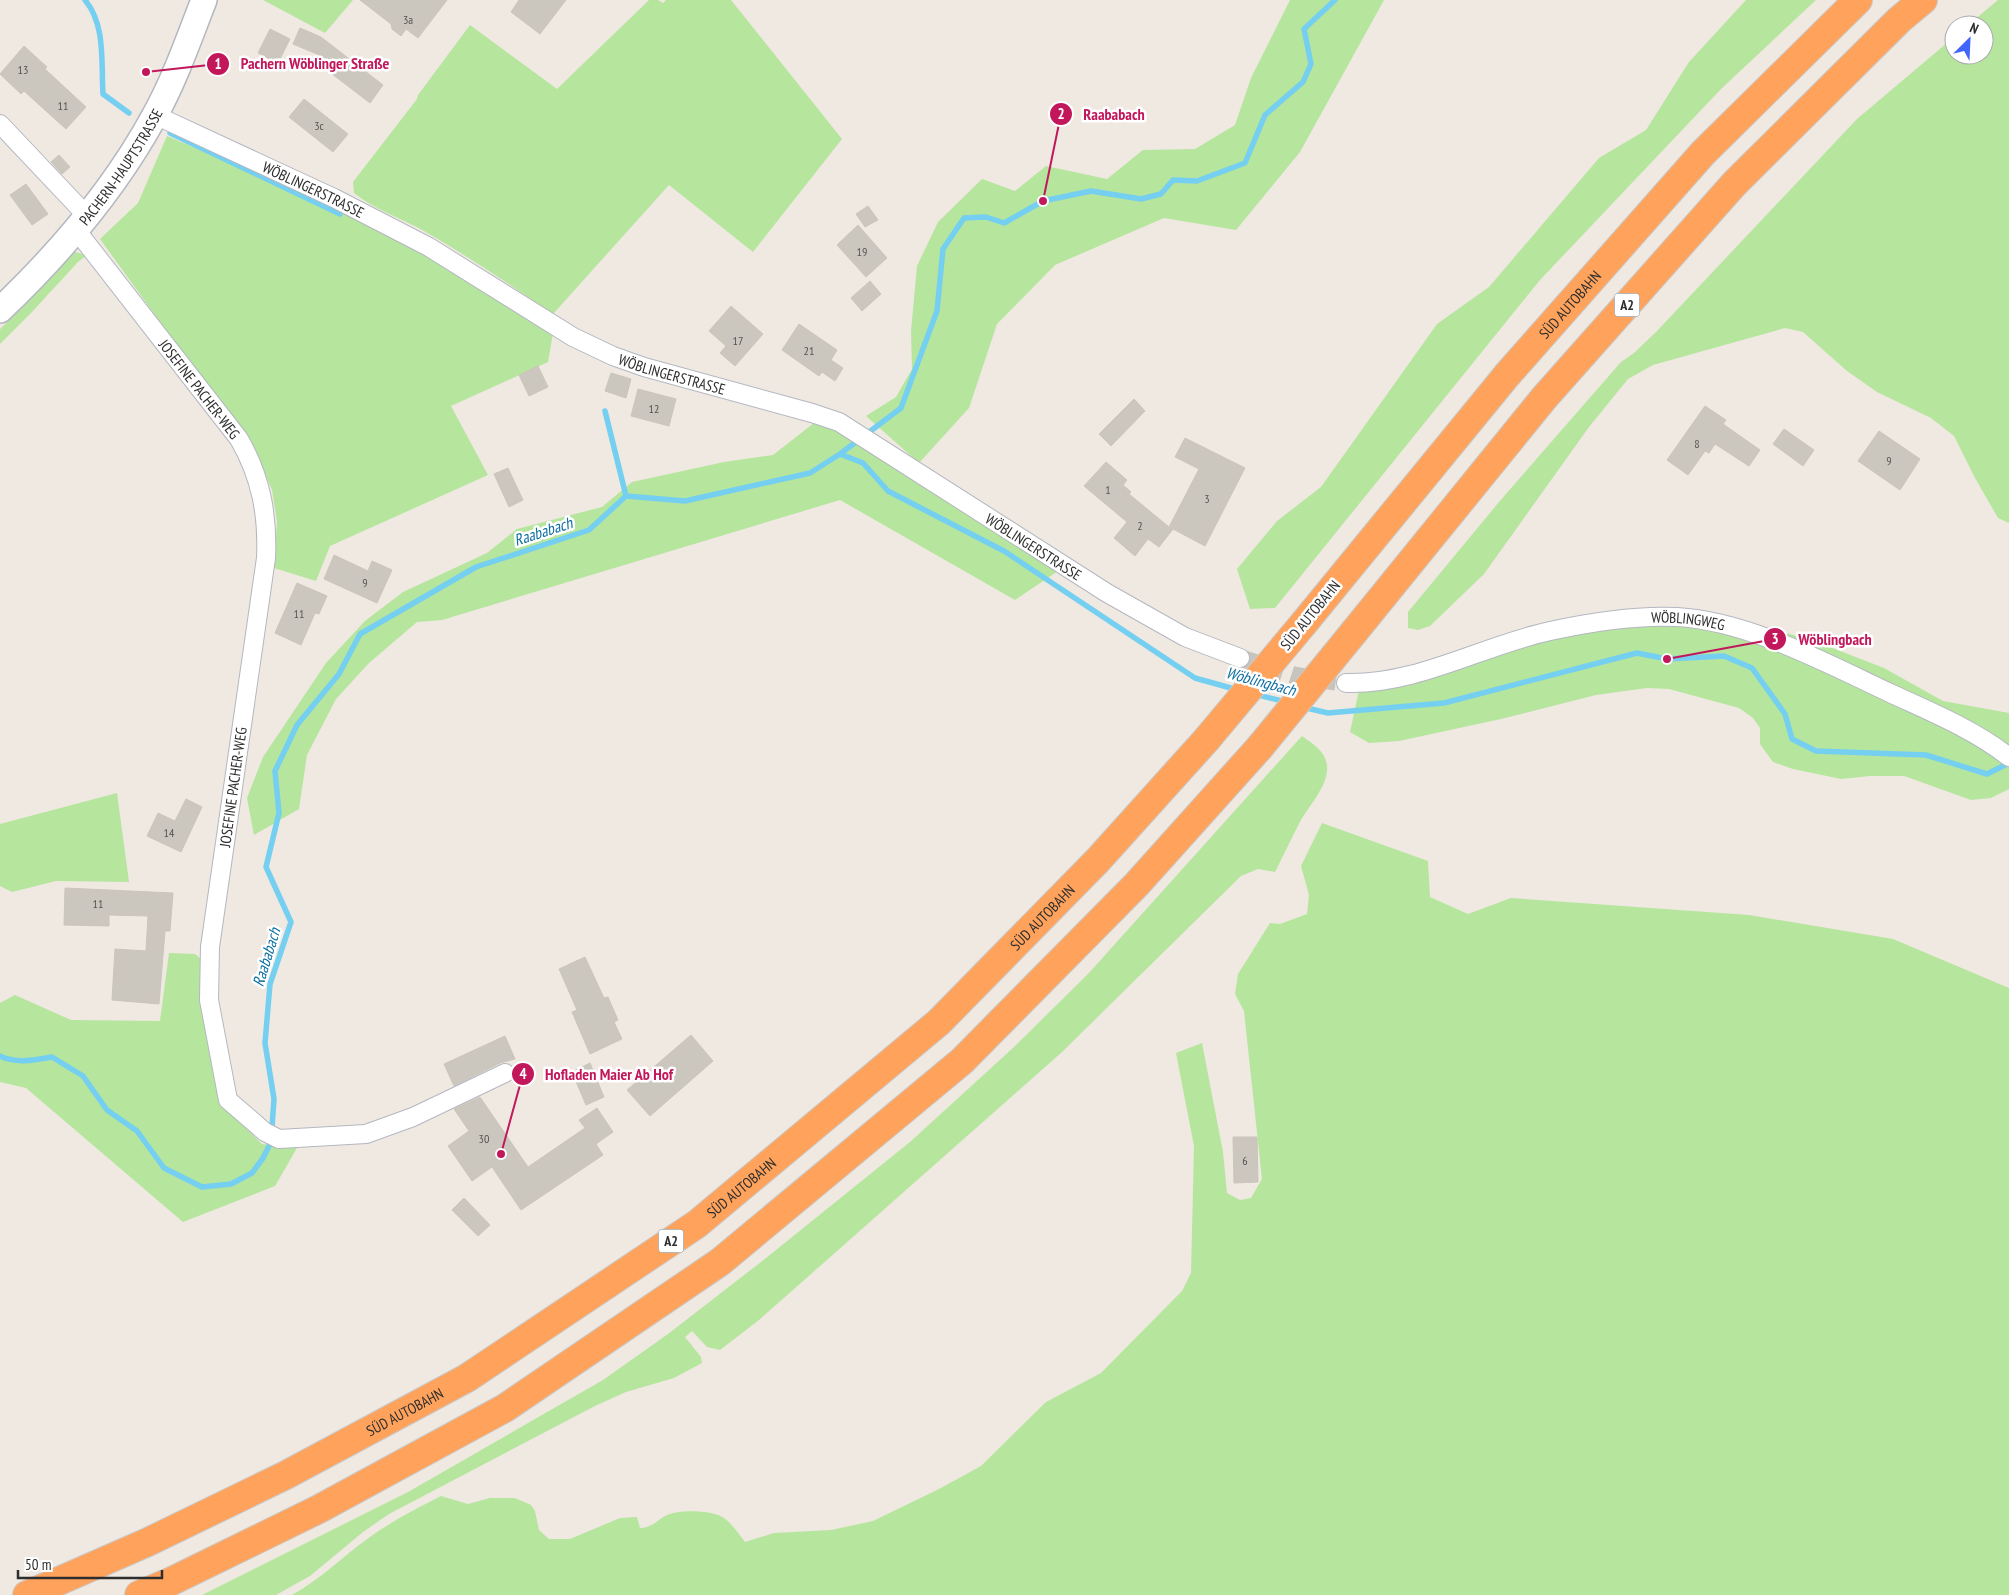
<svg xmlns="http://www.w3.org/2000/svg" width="2009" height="1595" font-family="'PT Sans Narrow',sans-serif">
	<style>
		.green { fill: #b6e59e }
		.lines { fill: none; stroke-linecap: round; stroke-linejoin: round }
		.stream { stroke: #75cff0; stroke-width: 5.5 }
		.building { fill: #cbc7bf; stroke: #cbc5ba }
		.street-tunnel { stroke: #c8c4bd; stroke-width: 18; stroke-dasharray: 18 9; stroke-linecap: butt }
		.street-casing { stroke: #b4b7c1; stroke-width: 20 }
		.secondary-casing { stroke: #b4b7c1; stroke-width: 28 }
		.highway-casing { stroke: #c9c9c9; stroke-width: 30 }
		.street { stroke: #fff; stroke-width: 18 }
		.secondary { stroke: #fff; stroke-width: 25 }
		.highway { stroke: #ffa35c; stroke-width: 28 }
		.highway-bridge-casing { stroke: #c9c9c9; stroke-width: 30; stroke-linecap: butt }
		.highway-bridge { stroke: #ffa35c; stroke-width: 28 }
		.labels { text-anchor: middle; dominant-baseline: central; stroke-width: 5; stroke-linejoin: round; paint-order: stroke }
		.number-label { font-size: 12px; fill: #555452 }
		.shield { fill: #fff; stroke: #6d6d6d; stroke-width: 1 }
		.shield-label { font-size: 14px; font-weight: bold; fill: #2e2e2e }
		.street-label { font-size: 15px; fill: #2e2e2e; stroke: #fff }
		.water-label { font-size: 16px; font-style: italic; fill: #0d6fa3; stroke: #fff }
		.leader { fill: none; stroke: #c2185b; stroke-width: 2 }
		.callout-dot { fill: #c2185b; stroke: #fff; stroke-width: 2 }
		.mark-label { font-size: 15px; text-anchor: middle; font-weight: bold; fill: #fff }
		.callout-label { font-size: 16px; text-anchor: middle; font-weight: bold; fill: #c2185b; stroke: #fff; stroke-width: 5; stroke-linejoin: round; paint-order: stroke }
	</style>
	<rect width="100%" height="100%" fill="#efe9e1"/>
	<path class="green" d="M263,0H353L325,33Z
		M649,0H658L663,3L666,0H731L842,139L753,252L669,185L553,314C511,285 469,257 424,231C401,218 375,210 354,193L353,182L417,99L418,95L470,25L557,89Z
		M1290,0H1384L1300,152L1236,230L1164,218L1055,265L997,324L969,408L919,463L866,416L896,397L912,369L911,331L917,266L938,222L982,179L1015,191L1046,166L1107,179L1143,150L1195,149L1235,125L1251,78Z
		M1746,0H1816L1721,89L1540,280L1275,608L1250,609L1237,569L1277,521L1321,487L1437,324L1489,287L1599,158L1646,130L1689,62Z
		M1998,0H2009V523L1998,518L1975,478L1954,436L1931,418L1877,392L1847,371L1803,332L1785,328L1653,365L1628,379L1589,427L1484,574L1430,626L1418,630L1408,628V612L1499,502L1621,362L1634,353L1656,332L1857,119L1954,37V55H1984V25H1968Z
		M167,136L332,206L447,264L553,333L548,362L451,406L488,475L330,546L316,581L274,568L277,522L272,490L250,440L168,333L100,239L138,203Z
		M75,252L87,255L78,262L31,313L0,344V329L24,306L72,253Z
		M814,423L840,431L1058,571L1015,600L840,500L442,620L417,622L369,663L336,699L307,755L299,809L254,835L247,798L263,757L326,663L365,621L403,592L487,553L517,529L602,507L632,482L724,462L773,455Z
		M1644,625C1688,625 1723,631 1764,647L1773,629L1817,642L1884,668L1943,701L2009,713V789L1991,798L1971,800L1904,776H1870L1841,779L1793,769L1773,762L1760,744V728L1753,718L1739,708L1669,689L1647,688L1596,695L1501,719L1399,741L1369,743L1350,732L1359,690L1493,657L1550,639L1598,630Z
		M1302,736C1313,744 1325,751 1327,765C1329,785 1310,804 1301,820C1292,837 1284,854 1275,872L1258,869L1241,876L1061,1053L759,1320L720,1350L707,1347L692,1331L685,1337L701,1357L702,1363L674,1378L626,1392L595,1406L389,1514L363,1532L310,1576L276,1595H202L408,1492L603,1380L668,1334L761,1262L910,1142L1014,1047L1088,974Z
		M117,793L129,882L56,881L12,892L0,886V824Z
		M1322,823L1428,861L1430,897L1468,914L1511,898L1749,915L1893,939L2009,988V1595H292C321,1579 343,1556 370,1537C392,1521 416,1509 441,1496L468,1504L490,1498H515L531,1505L535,1511L539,1530L549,1539H570L620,1518L637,1517L640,1528C652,1528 657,1520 667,1515C680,1509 714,1510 724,1518C733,1525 739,1534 745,1542L774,1533L831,1530L873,1521L939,1489L981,1466L1046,1402L1101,1373L1182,1291L1191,1273L1194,1146L1176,1053L1202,1043L1223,1152L1227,1193L1240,1200L1251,1198L1262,1179L1244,1011L1235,994L1238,974L1270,923L1280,924L1307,914L1309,895L1301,866Z
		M169,953L195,954L204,961L217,1086L236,1119L262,1144L297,1148L275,1186L183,1222L26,1088L0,1082V1003L15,995L71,1020L160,1021Z"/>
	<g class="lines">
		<path class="stream" d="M85,0C106,25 101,63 103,94L129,113
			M170,133L340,214
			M605,411L626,496
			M840,454L863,463L888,491L1004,551L1195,678L1238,690
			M1254,694L1286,702
			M1302,707L1328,713L1444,703L1637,653L1667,659L1724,656L1752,668L1785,714L1792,739L1816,751L1926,755L1987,774L2005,765L2009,760
			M0,1056C16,1064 35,1060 52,1057L83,1076L107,1110L137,1131L164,1168L202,1187L231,1184L252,1173L263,1158L271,1142L274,1099L265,1043L270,984L291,922L266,867L279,813L275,771L297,725L339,674L360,634L476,567L589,530L626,496L685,501L810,473L840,454L901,408L937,311L943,249L964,218L986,217L1004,223L1043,201L1091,191L1141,199L1161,194L1173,180L1197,181L1245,163L1265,115L1303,82L1311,64L1304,29L1335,0"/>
	</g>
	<path class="building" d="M360,0H447L418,38L406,29L401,36L392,29L391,24Z
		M519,0H566L540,34L511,12Z
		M300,28L321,37L383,85L370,103L319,64L324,57L293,44Z
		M270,29L290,39L278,63L258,53Z
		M24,46L47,67L45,69L86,107L66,129L24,91L21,94L0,74Z
		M304,99L348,134L333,152L289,117Z
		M59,155L70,167L62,174L51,162Z
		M26,184L48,214L32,225L10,195Z
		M868,206L878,220L865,227L856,214Z
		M858,225L887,258L866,277L837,245Z
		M870,281L881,294L862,311L851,298Z
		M731,306L763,334L735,366L720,353L726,346L709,331Z
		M799,324L837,350L831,360L843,368L835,381L822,372L819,376L782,350Z
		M538,366L548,387L529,396L519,375Z
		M611,373L631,379L626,398L605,391Z
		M638,389L676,399L669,426L631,416Z
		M1134,399L1145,411L1111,446L1099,434Z
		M1705,406L1726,420L1723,424L1760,450L1749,466L1715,444L1709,453L1705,451L1688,475L1667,460Z
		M1784,429L1814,450L1803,466L1773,444Z
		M1879,431L1920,459L1900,490L1858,461Z
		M1185,438L1245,468L1205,546L1173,529L1159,547L1148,539L1135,556L1114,538L1127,522L1084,486L1106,462L1127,480L1123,485L1131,492L1129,494L1169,527L1199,469L1175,457Z
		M508,468L523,500L509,507L494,474Z
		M334,555L368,571L372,561L392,570L377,603L324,579Z
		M297,583L327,596L319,614L315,613L301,645L275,633Z
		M186,799L202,807L181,852L147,836L158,813L175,821Z
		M65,888L173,893L170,931H165L159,1004L112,1000L115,949L146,951L148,916L109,915V926L64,925Z
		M585,957L604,998L608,997L618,1020L614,1022L622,1039L590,1054L572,1012L577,1010L559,969Z
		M691,1035L713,1061L650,1116L627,1090Z
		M505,1036L515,1059L500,1063L454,1086L444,1064Z
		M590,1063L604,1097L586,1105L572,1072Z
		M480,1097L528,1167L585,1128L579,1120L597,1108L613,1132L596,1144L603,1155L521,1210L492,1167L472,1181L448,1146L469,1131L454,1109Z
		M1233,1137H1257L1258,1182L1234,1183Z
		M464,1198L490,1225L478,1236L452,1210Z"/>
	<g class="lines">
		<path class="street-tunnel" d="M1240,658L1296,676L1346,683"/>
		<defs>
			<g id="street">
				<path id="s1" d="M155,115L334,198L429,247L573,337L613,356L644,367L812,413L839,422L1107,593L1185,637L1240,658"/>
				<path d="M0,124L88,217"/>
				<path id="s2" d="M77,231L239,439C261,477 268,515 266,558L210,947L209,1000L228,1100L265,1132L279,1139L366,1134L413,1117L505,1073"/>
				<path id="s3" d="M1346,683C1417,685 1481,646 1550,631C1591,622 1636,615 1677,617C1748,621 1826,663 1890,693C1931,712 1973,729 2009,757"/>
			</g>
			<g id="secondary">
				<path id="s4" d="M0,310C61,252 115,189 155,115C175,79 189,38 204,0"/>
			</g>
			<g id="highway">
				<path id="s5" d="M1304,623L1507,375L1703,153L1858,0"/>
				<path d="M1354,632L1544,398L1734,184L1899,20L1923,0"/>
				<path id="s6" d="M27,1595L148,1542L286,1475L467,1378L697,1224L939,1022L1098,860L1207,739"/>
				<path d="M139,1595L172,1581L319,1509L505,1408L720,1262L962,1061L1137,884L1260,747"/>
			</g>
		</defs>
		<use href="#street" class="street-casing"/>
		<use href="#secondary" class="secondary-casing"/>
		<use href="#highway" class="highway-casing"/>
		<use href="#street" class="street"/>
		<use href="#secondary" class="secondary"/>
		<use href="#highway" class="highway"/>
		<defs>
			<path id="highway-bridge" d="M1207,739L1304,623
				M1260,747L1354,632"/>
		</defs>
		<use href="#highway-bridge" class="highway-bridge-casing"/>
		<use href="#highway-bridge" class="highway-bridge"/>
	</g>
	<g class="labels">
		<g class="number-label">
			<text x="408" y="19">3a</text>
			<text x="23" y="69">13</text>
			<text x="63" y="105">11</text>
			<text x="319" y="125">3c</text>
			<text x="862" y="251">19</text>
			<text x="738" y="340">17</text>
			<text x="809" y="350">21</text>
			<text x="654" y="408">12</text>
			<text x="1697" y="443">8</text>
			<text x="1889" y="460">9</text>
			<text x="1108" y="489">1</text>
			<text x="1207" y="498">3</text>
			<text x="1140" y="525">2</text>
			<text x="365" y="582">9</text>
			<text x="299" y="613">11</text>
			<text x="169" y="832">14</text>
			<text x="98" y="903">11</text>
			<text x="484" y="1138">30</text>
			<text x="1245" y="1160">6</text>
		</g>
		<g class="shield">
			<rect x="1614.5" y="293.5" width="25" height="23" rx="4"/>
			<rect x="658.5" y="1229.5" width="25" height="23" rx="4"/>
		</g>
		<g class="shield-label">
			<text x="1627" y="305">A2</text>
			<text x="671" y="1241">A2</text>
		</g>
		<g class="street-label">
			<text stroke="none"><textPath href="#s4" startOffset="188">PACHERN-HAUPTSTRASSE</textPath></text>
			<text stroke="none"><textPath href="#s1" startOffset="175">WÖBLINGERSTRASSE</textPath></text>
			<text stroke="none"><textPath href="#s5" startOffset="415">SÜD AUTOBAHN</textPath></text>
			<text stroke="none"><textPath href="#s1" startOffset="580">WÖBLINGERSTRASSE</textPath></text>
			<text stroke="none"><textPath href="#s2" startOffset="200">JOSEFINE PACHER-WEG</textPath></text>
			<text stroke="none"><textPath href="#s1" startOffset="985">WÖBLINGERSTRASSE</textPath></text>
			<text transform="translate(1310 615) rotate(-51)">SÜD AUTOBAHN</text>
			<text stroke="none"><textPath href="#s3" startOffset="351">WÖBLINGWEG</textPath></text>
			<text transform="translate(233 787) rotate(-82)">JOSEFINE PACHER-WEG</text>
			<text stroke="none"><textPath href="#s6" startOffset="1230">SÜD AUTOBAHN</textPath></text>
			<text stroke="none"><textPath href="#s6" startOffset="825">SÜD AUTOBAHN</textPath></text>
			<text stroke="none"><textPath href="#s6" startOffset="420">SÜD AUTOBAHN</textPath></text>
		</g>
		<g class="water-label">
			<text transform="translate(543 531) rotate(-18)">Raababach</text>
			<text transform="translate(1261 681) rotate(15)">Wöblingbach</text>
			<text transform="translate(266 957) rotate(-73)">Raababach</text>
		</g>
	</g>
	<path class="leader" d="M146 72L218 64M1043 201L1061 114M1667 659L1775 639M501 1154L523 1074"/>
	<g class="callout-dot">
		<circle cx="146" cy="72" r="5"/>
		<circle cx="1043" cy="201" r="5"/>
		<circle cx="1667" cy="659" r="5"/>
		<circle cx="501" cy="1154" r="5"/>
		<circle cx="218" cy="64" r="12"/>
		<circle cx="1061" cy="114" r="12"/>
		<circle cx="1775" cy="639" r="12"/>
		<circle cx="523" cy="1074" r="12"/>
	</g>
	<g class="mark-label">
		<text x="218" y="69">1</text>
		<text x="1061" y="119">2</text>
		<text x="1775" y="644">3</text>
		<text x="523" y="1079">4</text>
	</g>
	<g class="callout-label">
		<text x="315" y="69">Pachern Wöblinger Straße</text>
		<text x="1114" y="120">Raababach</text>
		<text x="1835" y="645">Wöblingbach</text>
		<text x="609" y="1080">Hofladen Maier Ab Hof</text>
	</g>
	<g transform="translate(1969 40) rotate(24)"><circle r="24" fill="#ffffff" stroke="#ababab"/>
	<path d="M0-4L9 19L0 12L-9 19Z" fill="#4264fb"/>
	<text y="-8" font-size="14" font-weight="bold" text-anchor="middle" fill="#2e2e2e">N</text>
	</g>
	<path d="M18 1570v8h144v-8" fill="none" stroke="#2e2e2e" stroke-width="2.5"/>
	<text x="25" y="1570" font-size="15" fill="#2e2e2e" stroke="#ffffff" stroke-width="4" paint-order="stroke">50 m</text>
</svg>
